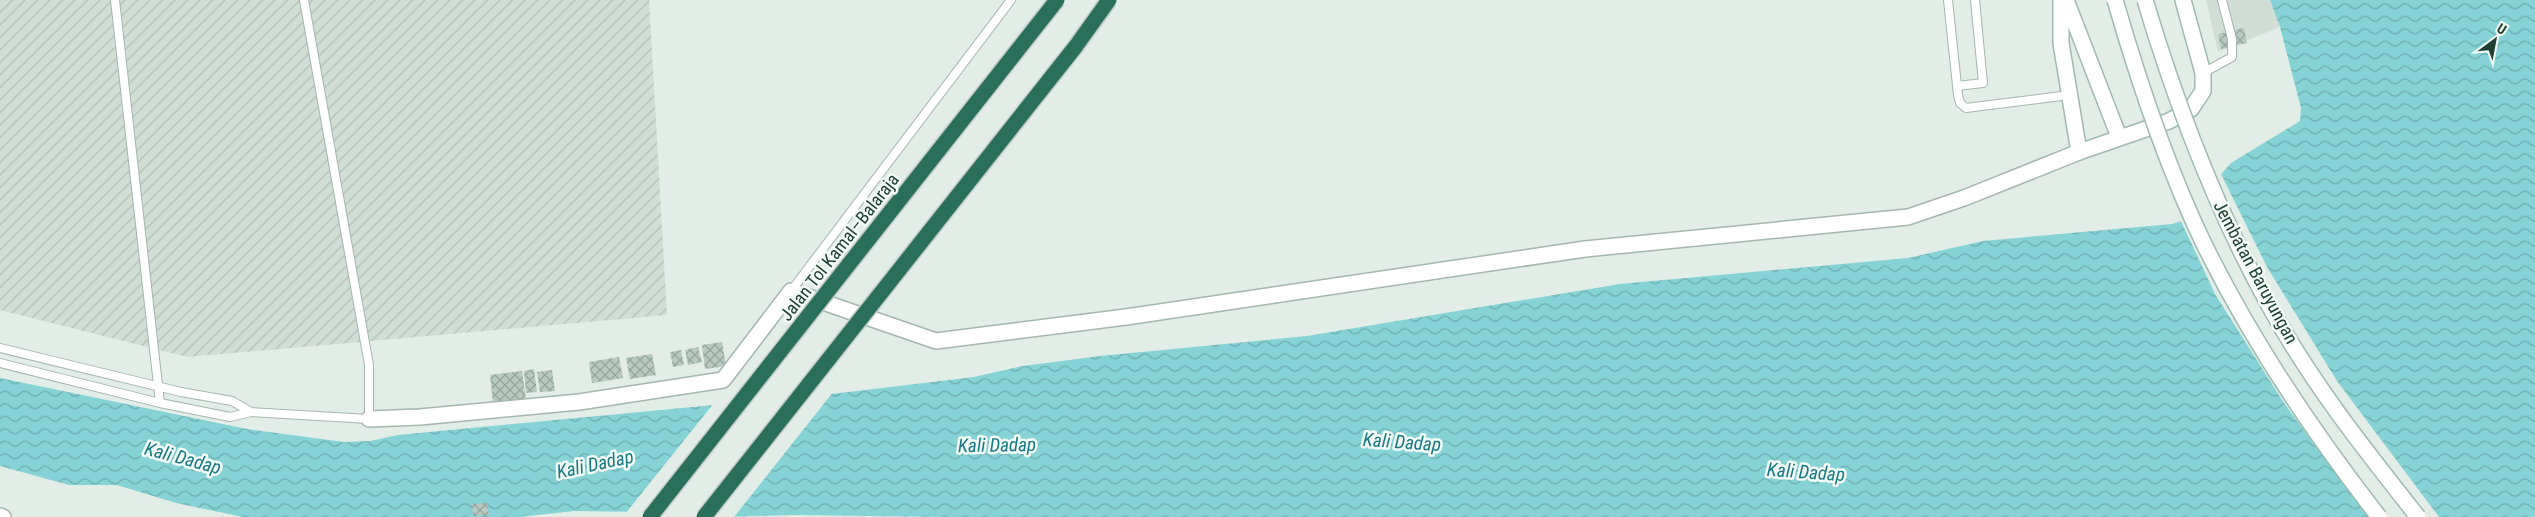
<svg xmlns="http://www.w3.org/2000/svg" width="2535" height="517" font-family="'Roboto Condensed',sans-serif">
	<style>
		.built { fill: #d0ded6 }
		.industrial { fill: url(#industrial-furrows) }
		.water { fill: url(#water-waves) }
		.pier { fill: #e2ede7 }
		.building { fill: url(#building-cross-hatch) }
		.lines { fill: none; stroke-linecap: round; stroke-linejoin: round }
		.service-casing { stroke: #a4b6ae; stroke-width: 10 }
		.minor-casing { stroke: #a4b6ae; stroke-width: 18 }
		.tertiary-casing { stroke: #a4b6ae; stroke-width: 18 }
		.secondary-casing { stroke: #9fbaae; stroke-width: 18 }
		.service { stroke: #fff; stroke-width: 8 }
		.minor { stroke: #fff; stroke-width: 15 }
		.tertiary { stroke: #fff; stroke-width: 15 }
		.secondary { stroke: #fff; stroke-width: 15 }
		.secondary-bridge-casing { stroke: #9fbaae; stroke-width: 18; stroke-linecap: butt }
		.motorway-bridge-casing { stroke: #c1cac6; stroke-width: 18; stroke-linecap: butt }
		.secondary-bridge { stroke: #fff; stroke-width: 15 }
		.motorway-bridge { stroke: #296f5a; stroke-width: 15 }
		.labels { text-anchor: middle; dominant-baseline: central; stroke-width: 5; stroke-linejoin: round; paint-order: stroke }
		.street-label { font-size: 18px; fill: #204034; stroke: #f3faf6 }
		.water-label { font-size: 19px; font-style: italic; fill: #157a82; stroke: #f3faf6 }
	</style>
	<defs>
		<pattern id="industrial-furrows" width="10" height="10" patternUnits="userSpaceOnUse" patternTransform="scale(1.25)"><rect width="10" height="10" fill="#d0ded6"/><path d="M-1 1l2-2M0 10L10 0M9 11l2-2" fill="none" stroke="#b2c0b8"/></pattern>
		<pattern id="water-waves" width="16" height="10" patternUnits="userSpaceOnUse" patternTransform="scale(1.25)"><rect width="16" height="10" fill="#85d3d7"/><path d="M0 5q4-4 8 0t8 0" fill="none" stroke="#6cadaf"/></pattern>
		<pattern id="building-cross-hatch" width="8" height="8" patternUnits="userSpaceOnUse" patternTransform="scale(1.25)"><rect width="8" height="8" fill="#b7c9c0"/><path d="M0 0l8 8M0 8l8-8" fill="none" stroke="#94a59d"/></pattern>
	</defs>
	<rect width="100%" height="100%" fill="#e2ede7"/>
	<path class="built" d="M2206,0H2270L2280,27L2218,52Z"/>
	<path class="industrial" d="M0,0H649L667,315L187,357L0,310Z"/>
	<path class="water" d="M2270,0H2535V517H942L795,515L723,517L702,504L660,502L648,512L574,511L520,517H243L176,503L117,485H69L0,466V378L247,429L344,442L370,441L398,435L840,393L974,377L1023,366L1100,356L1307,336L1620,284L1908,258L1983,241L2172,224L2189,219L2216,180L2231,163L2300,121L2301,108L2280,27Z"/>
	<path class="pier" d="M2220,172L2267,267L2337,381L2439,517H2368L2284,403L2215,294L2180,219L2187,217Z
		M834,391L734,517H718L701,506L661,505L649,514H625L714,403Z"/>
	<path class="building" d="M2244,28L2247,43L2221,49L2218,34Z
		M722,342L726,366L705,369L702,345Z
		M698,347L702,362L688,365L685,350Z
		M681,350L684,365L673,367L670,352Z
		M652,354L656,375L630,379L626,358Z
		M619,357L623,378L592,383L589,362Z
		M534,369L537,392L526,393L524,371Z
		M552,370L555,391L540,392L537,372Z
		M522,371L526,400L493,403L490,375Z
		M487,503L489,515L473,516L472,504Z"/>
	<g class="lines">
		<defs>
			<path id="service" d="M115,0L160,403
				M1948,0L1958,95L1960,103L1966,108L2069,95
				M2203,73L2232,57V39L2222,0
				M1957,86L1983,83L1975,0
				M791,291L1011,0
				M0,348L181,392L232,401L251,412
				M0,363L160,403L230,417L251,412L369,419V365L304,0"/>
			<path id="minor" d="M0,516L3,517"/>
			<path id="tertiary" d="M369,419L420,417L579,402L723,380L791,291L936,341L1126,317L1585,249L1908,217L1964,198L2079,152"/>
			<path id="secondary" d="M2061,0V43L2079,152L2169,121L2191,109L2203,91V73L2183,0
				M2066,0L2119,137"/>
		</defs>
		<use href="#service" class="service-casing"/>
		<use href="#minor" class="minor-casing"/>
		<use href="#tertiary" class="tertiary-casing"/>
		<use href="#secondary" class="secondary-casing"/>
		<use href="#service" class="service"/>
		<use href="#minor" class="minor"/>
		<use href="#tertiary" class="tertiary"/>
		<use href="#secondary" class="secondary"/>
		<defs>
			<path id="secondary-bridge" d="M2115,0C2139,83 2166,165 2203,242C2251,340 2312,431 2379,517
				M2145,0C2177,107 2216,210 2270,307C2311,382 2365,450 2418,517"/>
			<path id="motorway-bridge" d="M650,517L1057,0
				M704,517L1076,46L1109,0"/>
		</defs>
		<use href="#secondary-bridge" class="secondary-bridge-casing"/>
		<use href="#motorway-bridge" class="motorway-bridge-casing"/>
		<use href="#secondary-bridge" class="secondary-bridge"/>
		<use href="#motorway-bridge" class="motorway-bridge"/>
	</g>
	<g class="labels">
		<g class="street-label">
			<text transform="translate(839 247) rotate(-52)">Jalan Tol Kamal–Balaraja</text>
			<text transform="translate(2256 272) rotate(62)">Jembatan Baruyungan</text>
		</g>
		<g class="water-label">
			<text transform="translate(1402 442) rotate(4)">Kali Dadap</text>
			<text transform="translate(997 445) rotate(-1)">Kali Dadap</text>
			<text transform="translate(183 458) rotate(15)">Kali Dadap</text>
			<text transform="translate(595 464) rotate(-12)">Kali Dadap</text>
			<text transform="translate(1806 472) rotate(4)">Kali Dadap</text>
		</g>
	</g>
	<g transform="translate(2495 40) rotate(32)" stroke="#f3faf6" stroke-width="4" paint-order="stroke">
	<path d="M0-4L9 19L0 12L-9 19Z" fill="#204034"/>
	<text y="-8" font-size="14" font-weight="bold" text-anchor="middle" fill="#204034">U</text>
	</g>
</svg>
